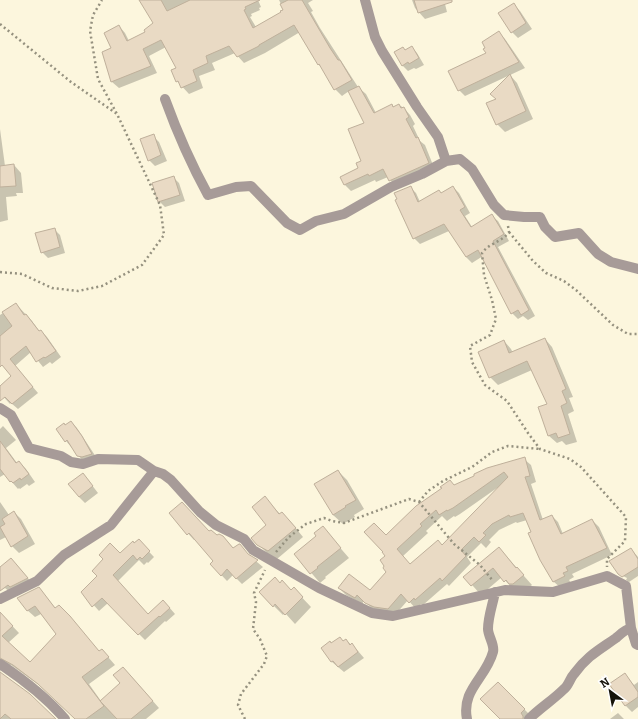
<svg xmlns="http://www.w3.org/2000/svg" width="638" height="719" font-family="Bitter,serif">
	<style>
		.shadow { fill: #0003; fill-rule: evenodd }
		.building { fill: #e9dac4; stroke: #bfb09b; fill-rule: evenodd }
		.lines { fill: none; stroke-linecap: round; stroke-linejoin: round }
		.path { stroke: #95917f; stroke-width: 2.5; stroke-dasharray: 2 3; stroke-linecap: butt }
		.minor { stroke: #a79b98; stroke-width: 10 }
	</style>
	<rect width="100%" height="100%" fill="#fcf6dd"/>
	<path class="shadow" d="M143,0H258L261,7L259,8L260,10L251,14L252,16L250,17L256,27L282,12L284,10L279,0H313L308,3L313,11L311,12L320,28L358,87L366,94L376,113L391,105L394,107L399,105L404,108L410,115L415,124L413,126L420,141L425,145L435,170L396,187L388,177L376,182L375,180L351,191L344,184L360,168L362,161L366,123L349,91L342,96L335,89L323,69L318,64L300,32L265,53L244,63L235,53L212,63L215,70L199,76L203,88L189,94L177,81L178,69L166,47L149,56L157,73L119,88L112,82L103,53L113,48L119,26L125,33L129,41L146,32L155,24Z
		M412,0H444L447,12L425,19L415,8Z
		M514,5L520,11L532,29L518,38L512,32Z
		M499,33L505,39L525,68L465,96L459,90L487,53Z
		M411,47L417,53L424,65L416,69L414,68L408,71L402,65L405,51Z
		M510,75L517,83L533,119L505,132L497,124Z
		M0,129L5,166L14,165L21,173L23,193H16L17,196L6,197L8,220L0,222Z
		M153,136L159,142L167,161L155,166L149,160Z
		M173,177L179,183L185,201L165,207L159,201Z
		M410,187L416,193L420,202L441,194L453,187L459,193L470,213L465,216L472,227L492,216L498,221L509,241L498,247L535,316L528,320L523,316L518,319L512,313L483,256L472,263L466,257L449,231L420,244L414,238Z
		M54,229L60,235L65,253L48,258L42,252Z
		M16,304L32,321L40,332L41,331L47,337L61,357L52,364L50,362L43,367L31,352L15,366L38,393L18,409L11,403L10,404L0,393V387L12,376L0,360V315Z
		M545,339L552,347L573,397L569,398L574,411L568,414L577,442L566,445L562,441L557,443L549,436L548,404L532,370L498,385L490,377L504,341L511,349L513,353Z
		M71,422L77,428L98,460L84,462L66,441Z
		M3,426L16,440L6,448L17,463L19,462L26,469L35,482L29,486L27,484L20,489L19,488L18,489L5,474L0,477V429Z
		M524,459L531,465L536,482L531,484L543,520L552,516L558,522L563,534L592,520L599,527L612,555L572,574L574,577L569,580L571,583L561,588L554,582L541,559L527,520L517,523L516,522L499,530L489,540L491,542L486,548L481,543L467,557L471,563L449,586L447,584L423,605L421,604L416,609L408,600L395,615L373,609L364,601L362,604L346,595L339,588L370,592L388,572L386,536L454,486ZM497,488L498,489L442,546L410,565L403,556L428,533L426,531L442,516L447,521L454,516L455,517L460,514Z
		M338,471L347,480L364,509L354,515L355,517L343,524L333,515Z
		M88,480L98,493L85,503L79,497Z
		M265,498L280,514L290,521L303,537L277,559L267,553L258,544L267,525Z
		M0,502L9,515L14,512L21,519L35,544L19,553L12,546L6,537L0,540Z
		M170,514L209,532L223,537L234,549L250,556L263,567L242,584L233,575L227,581L211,564L214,561L195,539L194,540Z
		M323,528L349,558L325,577L326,578L320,583L295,554L318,536Z
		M138,540L154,557L148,563L147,562L144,565L139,560L118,581L148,615L169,607L175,614L166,622L165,621L145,640L108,603L99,611L82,592L120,555Z
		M499,548L532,585L523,593L514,590L502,577L481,595L465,577Z
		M631,549L638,557V576L629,582L623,578L626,580L627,578L621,575Z
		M11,559L34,585L12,594L5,588L0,591V568Z
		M280,584L292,591L294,589L311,607L295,624L285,613L283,615L274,606Z
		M39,588L56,609L100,652L102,650L115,665L89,684L101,701L130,675L159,708L146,719H77L39,685L11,665H5L2,667L0,672L2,674L55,719H0V613L19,633L8,643L30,663L57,634L41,614L35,617L27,610Z
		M346,640L358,651L364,658L344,672L332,662L322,648Z
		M625,674L634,685L638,682V707L632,712L626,706L611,684Z
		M498,683L533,718L532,719H501Z
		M618,713L624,719H610Z"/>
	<path class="building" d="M139,0H161L167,11L190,0H260L245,7L246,9L244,10L253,28L281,12L280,11L283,10L280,4L288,0H302L330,48L338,60H340L352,80L334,90L319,64L318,65L294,25L259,45V46L237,57L229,46L206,56L208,63L193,70L197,81L181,88L178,81L176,82L171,70L176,68L161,40L143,49L151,66L111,82L102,52L111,48L104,33L119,25L127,41L145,32L144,30L153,23Z
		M414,0H452V2L418,13Z
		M514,3L526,23L511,33L498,13Z
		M499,31L519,62L458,91L448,71L486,53L483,49L485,48L482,42Z
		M412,46L419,58L409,64L408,62L402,66L394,52L403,47L405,50Z
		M510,74L526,111L496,125L486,103L496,99L490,94Z
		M359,86L374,113L392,104L393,107L399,104L401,108L404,107L409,117L406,119L416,138L418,137L429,163L389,181L383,169L369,176L368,174L344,185L340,177L358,168L356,163L361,161L348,129L364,123L348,91Z
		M154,134L161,155L148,161L140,139Z
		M14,164L16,186L0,187V166Z
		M174,176L180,195L158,202L152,183Z
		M411,186L418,202L439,190L441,193L453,186L465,207L460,210L471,227L492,214L504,234L493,241L529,310L521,315L518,310L511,314L478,250L466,257L444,224L413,239L395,200L397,199L394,193Z
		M55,228L60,247L41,253L35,233Z
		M16,303L24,315L26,314L39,331L41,330L56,351L45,358L44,357L36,362L26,346L10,359L33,387L12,404L5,397L0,401V386L11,376L2,365L0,367V336L12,326L2,312Z
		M545,338L566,389L562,391L567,403L561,406L570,434L558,438L556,433L548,436L538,407L547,404L527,361L489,378L478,352L504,340L509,353Z
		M71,421L82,436L92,454L82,457L77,456L67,440L65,442L56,429L64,423L65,425Z
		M0,441L16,463L19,461L29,474L21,480L20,478L13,483L11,481L10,482L0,469Z
		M525,457L530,476L525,477L540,520L552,515L561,534L592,519L607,548L566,567L568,571L563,573L565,576L553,582L540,560L528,533L531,532L523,513L510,517L509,515L492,524L483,533L486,535L479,542L474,537L461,550L466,556L442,581L440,578L415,600L414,598L409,603L401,594L388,609L374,607L365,603L357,595L355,598L338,588L349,574L370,590L386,572L383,568L384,566L380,560L385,556L382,552H383L364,532L374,523L386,535L416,506L442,488L440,487L450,480L454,485L474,476V474L487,468ZM504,472L508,477L442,545L438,540L410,564L397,549L422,526L420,524L436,510L439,515L447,510V511L453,508Z
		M338,470L356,500L345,506L346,507L333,515L314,484Z
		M83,473L93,486L79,497L68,484Z
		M265,496L279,514L282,512L296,528L268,551L257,545L251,538L266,525L252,507Z
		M182,502L209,531L211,530L217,535L219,534L223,536L233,548L239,544H240L248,554L258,560L236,579L227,569L221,576L210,564L213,561L189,533L187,535L169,513Z
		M14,511L28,536L11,547L0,527L5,524L2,519Z
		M323,526L341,548L317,567L318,568L310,574L294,554L316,536L314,533Z
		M139,539L150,551L142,559L140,557L137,560L133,555L113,575L148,614L163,600L170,608L160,617L159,616L138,635L102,598L92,607L81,592L97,576L92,571L103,559L99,555L110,543L120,553L133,541L134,543Z
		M499,547L516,568L517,567L524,575L513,584H509L506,580L504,582L493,568L471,586L463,577Z
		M631,548L638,559V567L622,577L618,574L609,561Z
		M11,558L28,578L10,587L8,585L0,591V567Z
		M275,577L280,583L282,580L291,590L294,587L303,597L285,615L275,604L273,607L259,592Z
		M39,587L55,608L59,605L70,616L99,651L102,649L109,657L82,677L104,706L86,719H75L38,684L13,665L0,658V612L13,626L2,636L30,662L56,634L35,606L27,611L17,598Z
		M340,637L343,641L346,639L350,645L352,643L358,652L338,667L333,661L331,662L321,648L330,641L331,643Z
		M123,667L153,701L131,719H117L100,701L120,683L113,675Z
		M0,672L30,694L56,719H11L5,714L0,719Z
		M625,673L638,692V697L625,706L609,684Z
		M498,682L525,709L521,713L523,716V719H500L480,699Z"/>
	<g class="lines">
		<path class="path" d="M0,24L71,82L117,114
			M508,226L509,232C502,242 489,243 482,253L484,275L492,300L496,319L490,335L470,346L472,362L485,385L507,401L528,433L540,449L570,459L581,467L626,517L625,541L607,559V567
			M509,232L533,261L546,273L564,281L576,290L613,325L628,334H638
			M0,272L22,274L52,288L78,291L102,286L142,265L164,235L160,205L117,114L98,79L90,31L93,15L102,0
			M419,502L428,491L443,481L472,467L492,452L508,446L540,449
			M276,552L289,537L306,524L324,518L332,521L344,523L409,499L419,502L454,544L480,565L493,581
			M245,719L238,705L241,694L264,664L267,656L260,639L253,629L256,602L254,593L265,570"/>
		<path class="minor" d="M365,0L375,37L382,51L417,107L438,137L446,161
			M165,99C177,132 191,164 208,195L236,187L251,186L287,223L300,230L316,221L344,214L391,187L422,174L446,161L460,159L472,169L494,205L504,215L524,217H540L545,227L555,237L579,233L598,254L611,262L638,269
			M0,408L11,415L29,448L61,456L71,462L83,464L98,459L138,460L154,471L163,474L171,480L200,512L216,525L244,539L253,550L319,588L372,613L393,616L505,590L553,592L607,576L626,586L631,628L636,644L638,645
			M0,599L37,581L64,555L111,525L154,471
			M0,664C24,680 46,697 65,719
			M467,719C461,690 486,678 493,652C495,645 488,636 488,629C488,616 493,604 495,592
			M529,719C540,708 553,700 564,689C569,685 570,678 574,674C587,656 599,650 616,638C621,634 624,630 631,628"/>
	</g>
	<g transform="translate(610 691) rotate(328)" stroke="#ffffff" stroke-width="3" paint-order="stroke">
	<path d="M0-3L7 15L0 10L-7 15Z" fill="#15130a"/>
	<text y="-6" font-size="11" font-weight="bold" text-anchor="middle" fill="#15130a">N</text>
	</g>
</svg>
